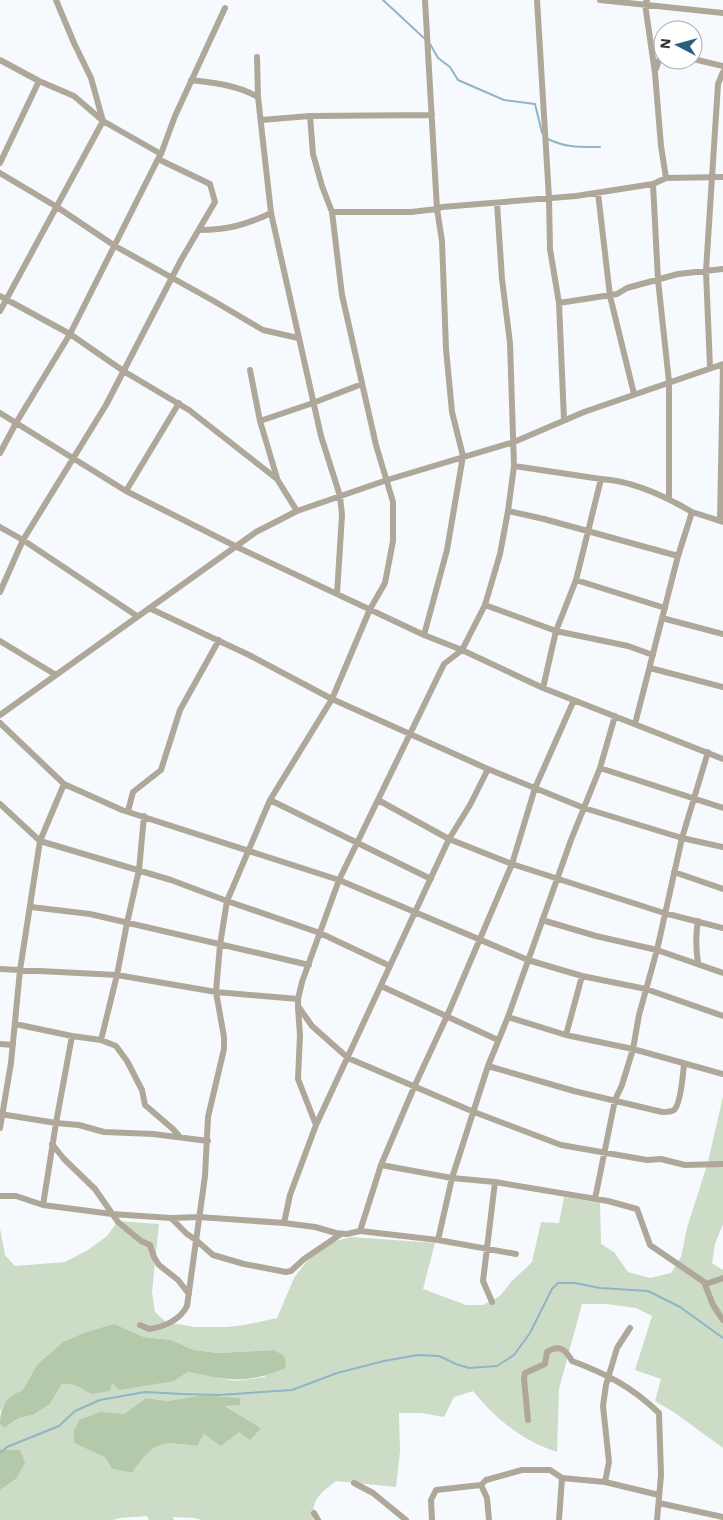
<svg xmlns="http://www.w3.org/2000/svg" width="723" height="1520" font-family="'Work Sans',sans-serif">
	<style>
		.green { fill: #cddcc6; fill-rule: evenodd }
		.forest { fill: #b4c9aa }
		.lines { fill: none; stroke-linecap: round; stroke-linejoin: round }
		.stream { stroke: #90b5c7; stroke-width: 2 }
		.minor { stroke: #afa89a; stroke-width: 6 }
	</style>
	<rect width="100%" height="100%" fill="#f6fafe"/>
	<path class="green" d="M723,1096V1224L715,1244L712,1263L723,1270V1448L675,1413L655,1401L661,1379L635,1370L652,1316L636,1308L606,1304H582L559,1389L557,1452C523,1441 495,1419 473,1391L454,1397L444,1417L421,1413H399L400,1451L396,1487L336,1481C320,1494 312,1498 313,1520H201L195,1518L173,1517L174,1520H149L147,1516L120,1518L113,1520H0V1490L16,1479L20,1450L0,1449V1424L4,1428L19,1418L33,1415L50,1404L62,1384L75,1385L91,1394L112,1383L174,1381L188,1372L236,1381L265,1377L274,1350L218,1353L194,1350L171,1340L144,1337L113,1324L37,1365L22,1391L3,1406L0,1412V1228L5,1255L15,1266L65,1262L88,1250L107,1236L118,1221L159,1224L152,1292L155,1312L166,1322L195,1327H227L244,1325L277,1318L294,1278L306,1262L328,1243L351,1237L435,1243L423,1289L466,1305H483L500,1296L511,1282L532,1262L541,1222L559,1223L564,1197L600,1203L601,1244L614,1252L628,1272L650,1278L671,1273L681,1257L687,1228L708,1162ZM203,1395L241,1398L240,1405H224L261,1428L239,1432L204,1434L197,1446C158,1441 155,1441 132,1473L112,1469L105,1457L118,1414H124L146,1398L168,1401Z"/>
	<path class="forest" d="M114,1324L144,1337L171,1340L194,1350L218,1353L274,1350L283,1355L286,1361L285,1368C246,1385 228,1380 188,1372L174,1381L119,1390L112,1383L110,1391L91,1394L75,1385L62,1384L50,1404L33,1415L19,1418L4,1428L0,1424C0,1409 6,1395 22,1391L37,1365L63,1342L84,1333Z
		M203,1395L241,1398L240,1405L225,1406L261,1428L250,1440L239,1432L221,1446L204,1434L197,1446C159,1441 155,1441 132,1473L112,1469L105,1457L74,1443V1431L79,1420L100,1412L124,1414L146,1398L168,1401Z
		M0,1449L20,1450L25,1463L16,1479L0,1490Z"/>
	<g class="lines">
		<path class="stream" d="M383,0L425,39
			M430,44L438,58L450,67L458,80L504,100L535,104L542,133
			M548,139C567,148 579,147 600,147
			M0,1453L7,1447L59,1426L75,1411L100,1400L145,1392L182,1394L219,1395L292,1390L337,1373L384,1361L418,1355L439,1356L456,1364L469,1368L497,1366L514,1355L530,1333L552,1289L558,1283H575L600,1288L648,1291L680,1307L723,1338"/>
		<path class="minor" d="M537,0L549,198L550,249L559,303L564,420
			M600,0L723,13
			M647,0L645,4L655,73L661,146L666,178
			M257,57L258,97L271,213L321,436L340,496L342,515L337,594
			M693,59L723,66
			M0,60L39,81L74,96L103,121L0,311
			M656,69L659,60L663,59
			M191,80C214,83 237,85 258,97
			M261,120L310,116L432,115
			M161,154L175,116L225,8
			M0,163L39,81
			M0,173L57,207L115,246L212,300L263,330L298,338
			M653,184L658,280L669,382V498
			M598,193L610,296L634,394
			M497,203L502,279L510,343L514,466L508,511L500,554L485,605L462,650L444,664L339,880L302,982L298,999V1006L312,1026L348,1058L474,1112L561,1145L647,1160L661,1159L685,1165L723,1164
			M332,212H411L437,209L442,207L576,196L653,184L666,178L723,177
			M199,230C227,230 246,225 271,213
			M0,296L70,334L125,372L189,410L277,479L297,511
			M559,303L617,294L627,288L678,274L723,269
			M710,368L706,271L718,84L723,72
			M250,370L260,421L277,478
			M0,413L126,491L237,547L424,635L462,650L543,688L723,759
			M260,421L313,403L362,384
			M0,453L16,423L70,334L158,159
			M514,466L601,479
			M126,491L179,403
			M508,511L544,519L678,556
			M720,521L723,364
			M0,527L23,540L137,616
			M576,580L665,608
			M0,592L23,540L106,405L181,260L215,202L210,184L158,159L161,154L103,121L91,78L74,43L56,0
			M485,605L556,631L628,646L653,655
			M149,608L249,655L332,699L488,769L584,808L682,838L723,847
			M662,618L723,634
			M424,635L447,550L463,456L452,412L446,349L442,241L437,209L425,0
			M0,641L56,675
			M650,668L723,687
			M543,688L556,631L576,580L601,479C633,481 665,496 692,512
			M0,715L256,532L297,511L387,480L514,442L584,412L723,364
			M0,723L64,784L122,810L339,880L528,960L582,976L646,989L723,1016
			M635,724L678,556L692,512L723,522
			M600,768L723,808
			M270,800L431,879
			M378,800L449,839L512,864L664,913L723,928
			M0,804L40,841L171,880L227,901L320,933L390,966
			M128,811L133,792L161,770L180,710L219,640
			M674,872L723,889
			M31,907L90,914L309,965
			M542,920L596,936L657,950L723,973
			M698,964C696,949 695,936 698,921
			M0,969L117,975L216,992L298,999
			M381,986L498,1040
			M298,1008L300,1035L298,1079L316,1125
			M508,1017L566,1035L633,1049L723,1074
			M15,1024L72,1036L101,1040L116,1046L127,1061L142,1090L145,1105L173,1129L179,1136
			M566,1035L582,976
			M101,1040L117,975L127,923L139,870L144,816
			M0,1044L13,1045
			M488,1066L574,1091L662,1112C666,1112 671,1112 674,1110C681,1104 683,1074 684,1064
			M0,1114L56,1123L79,1125L104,1132L153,1134L208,1141
			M0,1128L11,1063L20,970L40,841L64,784
			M52,1144L64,1159L95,1189L118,1222L141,1241L150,1245L154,1257L159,1265L178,1280L189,1294
			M381,1165L452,1178L495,1182L608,1201L637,1209L650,1245L704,1282L713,1305L723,1320
			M0,1196H16L43,1205L112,1214L171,1218L199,1217L284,1223L315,1227L336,1233L347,1234L360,1231L438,1240L516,1254
			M595,1199L615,1100L622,1085L633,1049L639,1015L657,950L682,838L708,752
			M43,1205L56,1123L72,1036
			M171,1218L187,1234L196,1240L213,1255L244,1264L286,1272L291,1271L304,1259L341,1234
			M284,1223L290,1195L316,1125L449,839L470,805L488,769
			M360,1231L381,1165L415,1085L447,1016L512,864L535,788L574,700
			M438,1240L452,1178L488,1066L508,1017L571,840L600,768L615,716
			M706,1284L723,1278
			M492,1302L483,1281L495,1182
			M140,1325L149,1329C164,1327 180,1320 187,1306L205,1176L208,1117L224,1049V1037L216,992L220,945L227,901L270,800L332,699L370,609L385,583L393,541V502L376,445L342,295L332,212L322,186L313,154L310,116
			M528,1420L524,1378L525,1373L545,1364L547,1352C560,1344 566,1350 572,1361C607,1374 632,1387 659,1413L661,1475L657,1520
			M605,1482L609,1462L603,1406L606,1385L617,1348L630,1328
			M354,1483L373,1493L406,1520
			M481,1485L486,1480L522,1470H550L562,1478
			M659,1503L723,1517
			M314,1513L318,1520
			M432,1520L431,1500L436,1490L481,1485L487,1498L489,1520
			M559,1520L562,1478L605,1482L659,1495"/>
	</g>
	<g transform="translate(678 45) rotate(276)"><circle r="24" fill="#ffffff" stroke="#adadae"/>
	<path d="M0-4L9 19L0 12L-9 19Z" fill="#2d5e7c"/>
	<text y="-8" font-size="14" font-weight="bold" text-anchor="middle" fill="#313335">N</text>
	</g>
</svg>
